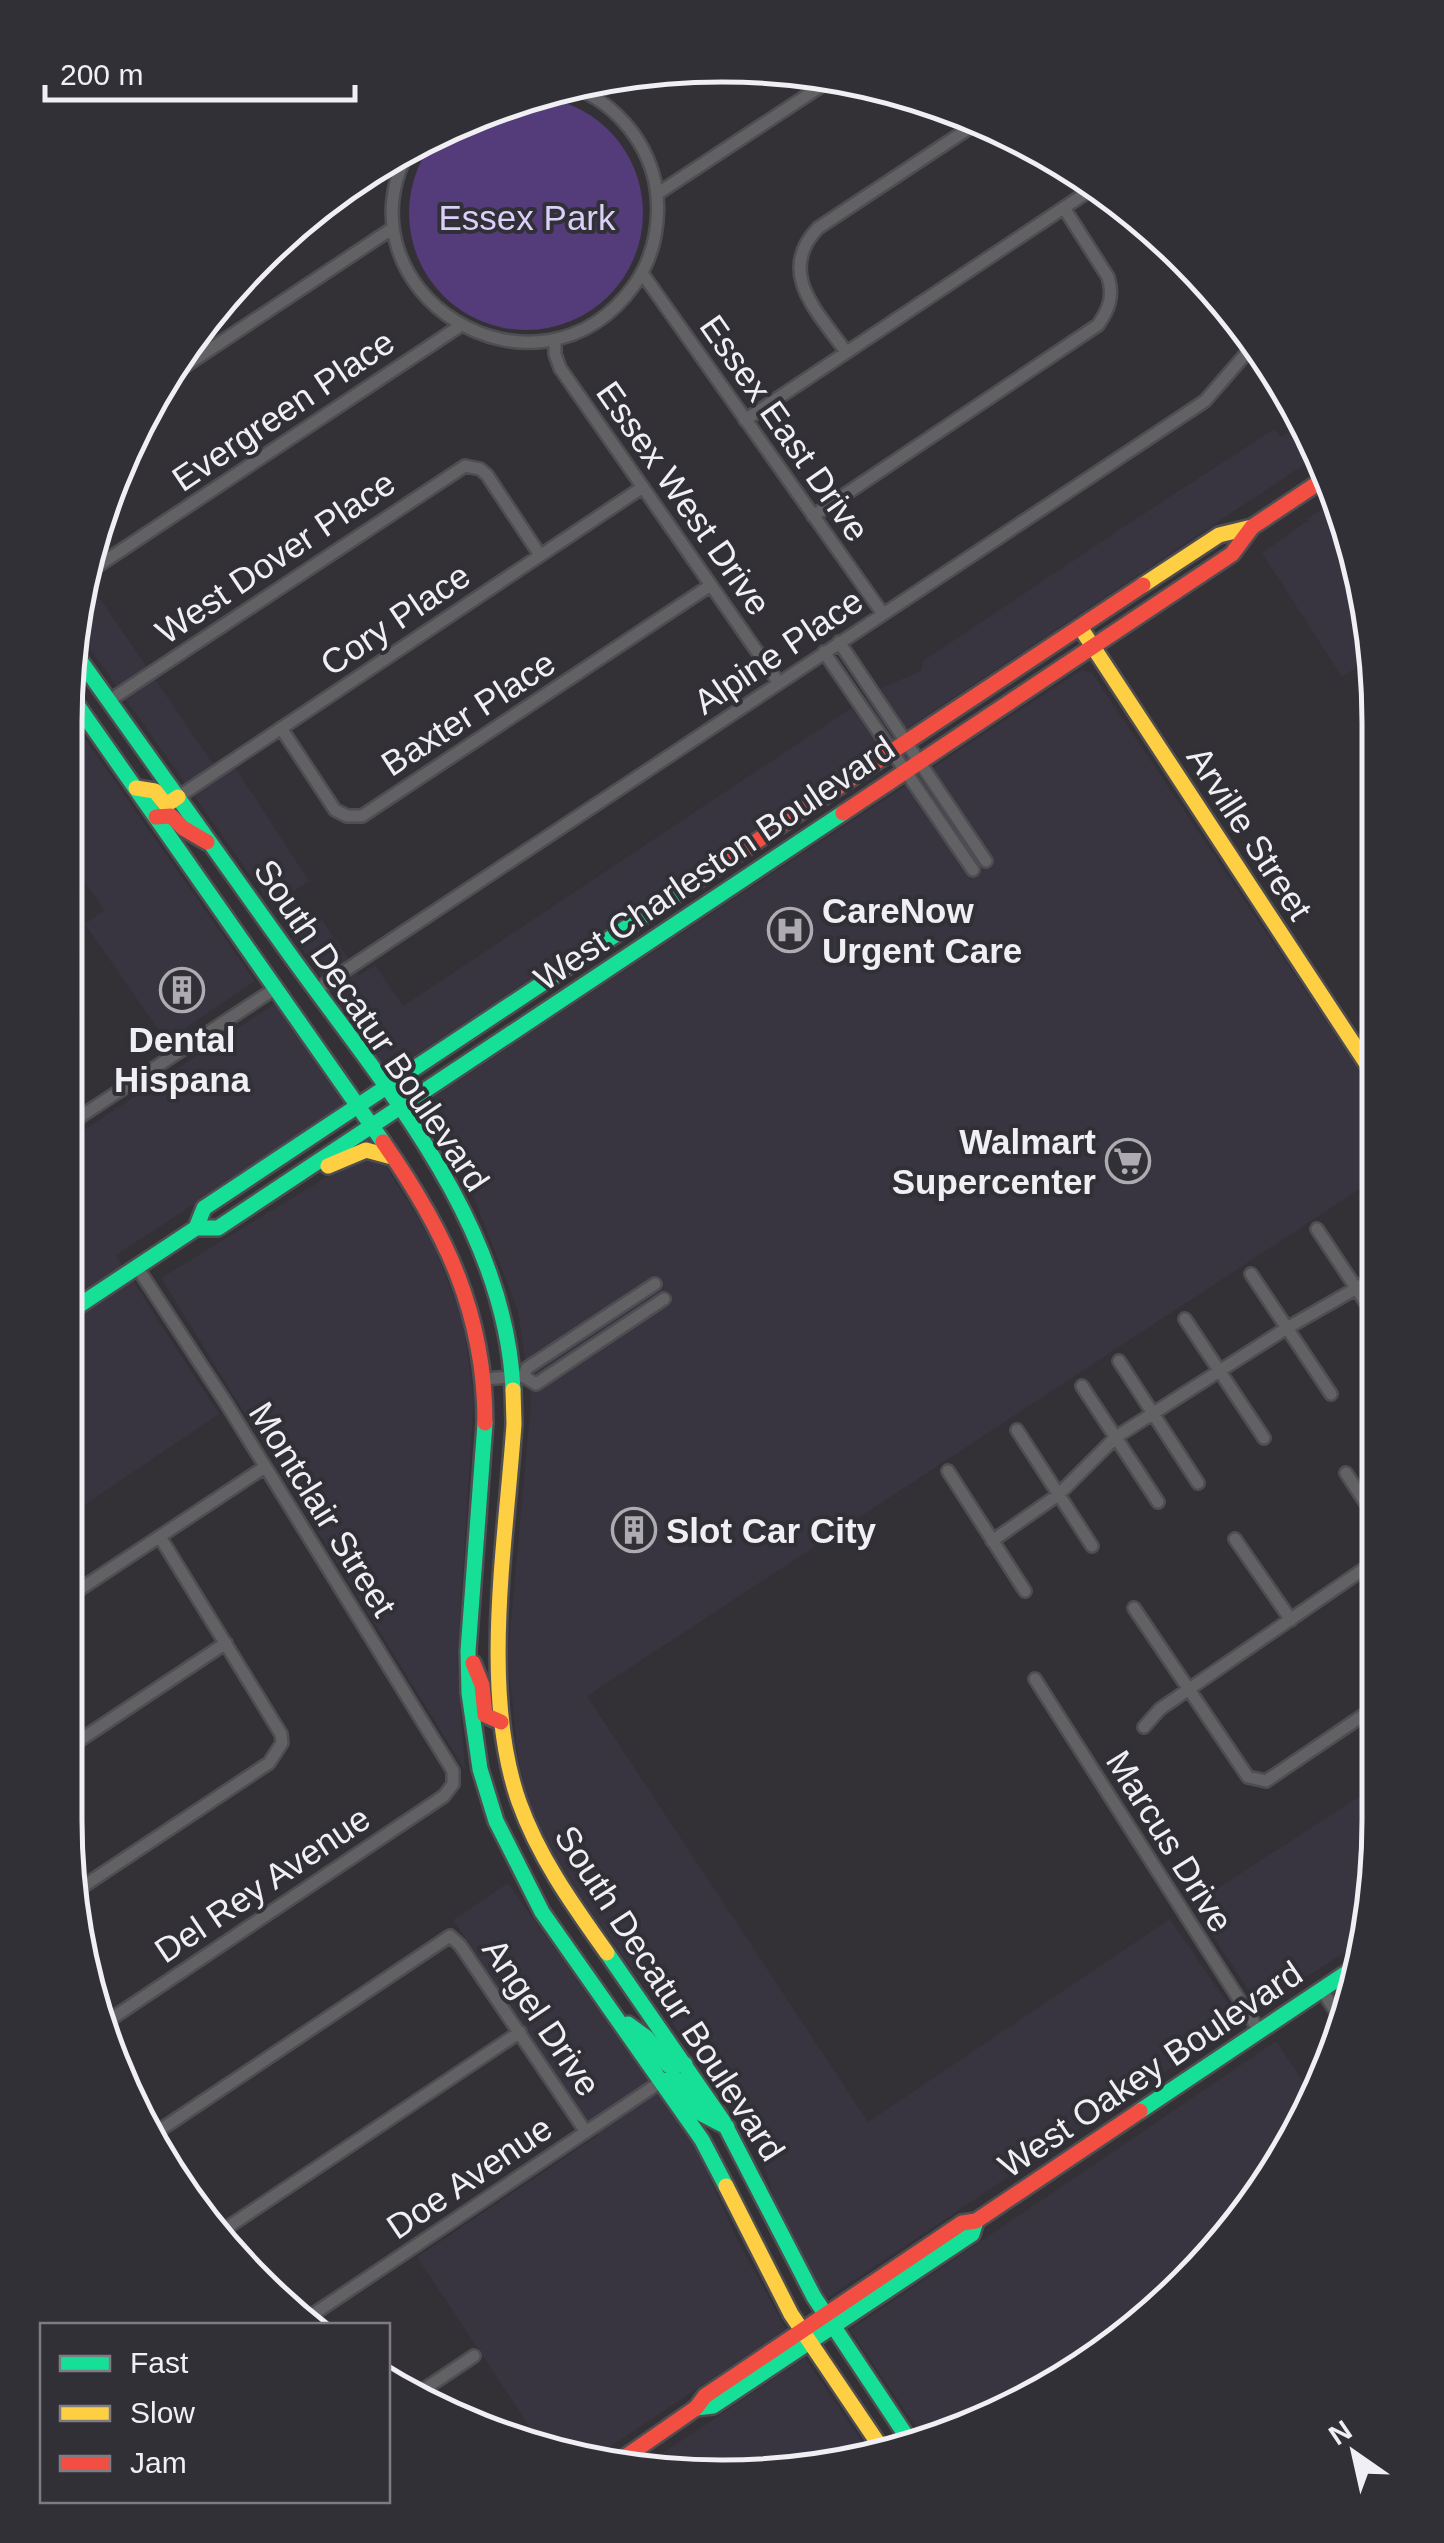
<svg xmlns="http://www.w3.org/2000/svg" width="1444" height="2543" font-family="Helvetica,sans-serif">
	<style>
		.built { fill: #383440 }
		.green { fill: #543c7a }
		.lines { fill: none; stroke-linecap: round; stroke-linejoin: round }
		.street-casing { stroke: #4e4d51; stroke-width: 16 }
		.fast-casing { stroke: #4e4d51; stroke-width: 20 }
		.slow-casing { stroke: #4e4d51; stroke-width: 20 }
		.jam-casing { stroke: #4e4d51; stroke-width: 20 }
		.street { stroke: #626164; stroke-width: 11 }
		.fast { stroke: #16e098; stroke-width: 15 }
		.slow { stroke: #ffcf43; stroke-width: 15 }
		.jam { stroke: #f24e42; stroke-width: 15 }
		.labels { text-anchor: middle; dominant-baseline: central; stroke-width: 8; stroke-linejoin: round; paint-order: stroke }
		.park-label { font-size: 35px; fill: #dccffa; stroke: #323037 }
		.street-label { font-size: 35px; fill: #f0eff3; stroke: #323037 }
		.poi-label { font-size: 35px; font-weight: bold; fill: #f0eff3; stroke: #323037; text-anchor: start }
		.rim { fill: none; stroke: #f0eff3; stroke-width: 5 }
	</style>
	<rect width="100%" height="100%" fill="#333136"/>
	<path class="built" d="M1301,423L1317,456L388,1073L291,933L319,915L359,975L375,965L403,1006L883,687L921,671L923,661L1125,526L1274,429L1281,437Z
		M1338,498L1344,510L1373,637L1374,656L1342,677L1262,553L1304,523H1309L1307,519Z
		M90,584L211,761L237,770L309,881L272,906L76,629L85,587Z
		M1081,670L1092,673L1375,1095V1179L587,1696L868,2122L1170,1919L1240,2022L826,2299L784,2229L760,2154L702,2064L556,1865L527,1804L516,1742L508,1654L531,1402L518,1311L469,1185L428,1118L431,1099Z
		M83,736L255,981L166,1041L85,924L104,910L66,855V747Z
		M274,1004L345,1106L116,1255L219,1414L65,1518L66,1142Z
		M364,1154L379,1155L432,1241L463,1320L474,1399L457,1664L465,1770L161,1278Z
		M1377,1785L1378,1863L1362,1941L1260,2007L1192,1905Z
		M508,1883L697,2150L738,2241L786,2329L592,2459L547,2453L417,2257L598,2135L453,1920Z
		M1276,2041L1314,2098L1291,2150L1155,2315L973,2428L924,2439L850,2330Z
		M805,2358L869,2452L764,2477L645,2465Z"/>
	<path class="green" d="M409 213a117 117 0 1 1 234 0a117 117 0 1 1-234 0Z"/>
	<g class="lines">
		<defs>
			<path id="street" d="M592,96L623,76
				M411,146C329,292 538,421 635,284C655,255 662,217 655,182C645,137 611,99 567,85
				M657,194L835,77
				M642,273L883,614
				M555,340V354L560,368L779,683
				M846,352C819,313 775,273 818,228L980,121
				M161,382L393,228
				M745,420L1095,187
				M813,516L1098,325C1109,309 1114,296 1108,277L1064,208
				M87,573L460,326
				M839,642L986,861
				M824,652L973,870
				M110,700L465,466L480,469L487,475L540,555
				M281,728L335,810L347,816H362L711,585
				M178,797L643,487
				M316,990L1205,401L1256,342
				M66,1126L276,988
				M1317,1229L1376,1318
				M1251,1274L1331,1394
				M1185,1319L1264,1438
				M1119,1361L1198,1483
				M523,1376L527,1368L655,1284
				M484,1379L523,1376L536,1384L664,1299
				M1082,1386L1158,1502
				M1017,1430L1092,1546
				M948,1471L1025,1591
				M1346,1473L1376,1519
				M1235,1539L1291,1620
				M992,1541L1058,1495L1116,1437L1287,1328L1376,1277
				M65,1599L265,1467
				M1134,1608L1248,1777L1266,1781L1377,1706
				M1035,1679L1260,2032
				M1144,1727L1160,1709L1377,1560
				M65,1750L226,1643
				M76,1891L269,1763L282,1743L281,1734L160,1537
				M1322,1990L1345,2026
				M99,2027L444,1796L453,1784V1771L226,1403L137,1267
				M154,2134L450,1936L460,1945L586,2132
				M216,2235L520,2032
				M306,2319L662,2081
				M417,2394L474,2356"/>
			<path id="fast" d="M72,649C144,750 216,851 288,952C381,1082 506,1222 513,1390
				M66,689L383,1142
				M196,1228H218L843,813
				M66,1314L196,1228L204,1208L686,888
				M485,1423L468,1651L469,1693L480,1769L496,1821L542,1912L702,2140L726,2186
				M607,1953L723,2121L814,2297L911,2443
				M628,2024L646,2037L668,2065L685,2064
				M662,2081L675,2078L702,2114L727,2127
				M1140,2111L1357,1966
				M696,2408L713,2406L972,2234L976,2221"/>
			<path id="slow" d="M1143,585L1219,535L1252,527
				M1080,627L1372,1072L1375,1087
				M136,788L155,791L166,805L178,797
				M328,1166L366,1150L392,1157
				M513,1390L514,1424C506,1541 480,1691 519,1802C539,1858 573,1905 607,1953
				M726,2186L791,2314L882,2449"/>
			<path id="jam" d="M843,813L1232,554L1252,527L1327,477
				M156,817L171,816L183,828L207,842
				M686,888L1143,585
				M383,1142C445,1231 485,1313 485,1423
				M473,1663L482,1685L485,1715L501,1722
				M618,2462L696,2408L705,2396L962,2223L976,2221L1140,2111"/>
		</defs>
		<use href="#street" class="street-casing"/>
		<use href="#fast" class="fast-casing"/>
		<use href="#slow" class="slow-casing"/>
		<use href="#jam" class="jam-casing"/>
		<use href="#street" class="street"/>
		<use href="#fast" class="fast"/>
		<use href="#slow" class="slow"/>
		<use href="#jam" class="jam"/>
	</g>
	<defs>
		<symbol id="hospital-ring" viewBox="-11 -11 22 22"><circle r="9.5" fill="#323037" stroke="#aeacb1" stroke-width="1.5"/><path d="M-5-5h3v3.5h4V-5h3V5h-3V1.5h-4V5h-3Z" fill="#aeacb1"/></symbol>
		<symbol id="building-ring" viewBox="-11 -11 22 22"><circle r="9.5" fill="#323037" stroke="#aeacb1" stroke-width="1.5"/><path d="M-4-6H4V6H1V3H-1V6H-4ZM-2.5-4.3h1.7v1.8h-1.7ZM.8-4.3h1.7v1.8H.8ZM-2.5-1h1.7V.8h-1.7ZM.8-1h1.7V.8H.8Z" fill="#aeacb1"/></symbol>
		<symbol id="supermarket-ring" viewBox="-11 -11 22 22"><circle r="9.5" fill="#323037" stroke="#aeacb1" stroke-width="1.5"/><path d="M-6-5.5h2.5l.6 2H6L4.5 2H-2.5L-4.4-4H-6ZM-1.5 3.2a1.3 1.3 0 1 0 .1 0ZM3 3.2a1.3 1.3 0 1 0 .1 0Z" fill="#aeacb1"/></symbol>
	</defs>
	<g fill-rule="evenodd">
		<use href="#hospital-ring" x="765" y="905" width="50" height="50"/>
		<use href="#building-ring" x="157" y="965" width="50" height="50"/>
		<use href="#supermarket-ring" x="1103" y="1136" width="50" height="50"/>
		<use href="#building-ring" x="609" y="1505" width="50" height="50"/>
	</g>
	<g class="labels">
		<g class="park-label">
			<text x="527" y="217">Essex Park</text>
		</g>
		<g class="street-label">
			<text transform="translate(283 410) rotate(-34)">Evergreen Place</text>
			<text transform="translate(785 428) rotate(55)">Essex East Drive</text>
			<text transform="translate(684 498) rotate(55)">Essex West Drive</text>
			<text transform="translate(275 557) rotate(-34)">West Dover Place</text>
			<text transform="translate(395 619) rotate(-34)">Cory Place</text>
			<text transform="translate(778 651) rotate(-34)">Alpine Place</text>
			<text transform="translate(468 713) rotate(-33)">Baxter Place</text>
			<text transform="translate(1250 833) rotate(57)">Arville Street</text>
			<text transform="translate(714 863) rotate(-34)">West Charleston Boulevard</text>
			<text transform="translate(372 1025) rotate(56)">South Decatur Boulevard</text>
			<text transform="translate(323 1509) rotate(58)">Montclair Street</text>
			<text transform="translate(1170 1841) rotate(58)">Marcus Drive</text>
			<text transform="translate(262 1884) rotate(-34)">Del Rey Avenue</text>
			<text transform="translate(670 1993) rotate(57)">South Decatur Boulevard</text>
			<text transform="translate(542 2017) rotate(56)">Angel Drive</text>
			<text transform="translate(1150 2069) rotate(-34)">West Oakey Boulevard</text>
			<text transform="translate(469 2177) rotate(-34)">Doe Avenue</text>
		</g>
		<g class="poi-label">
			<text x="822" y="910">CareNow<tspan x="822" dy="40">Urgent Care</tspan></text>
			<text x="182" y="1039" text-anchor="middle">Dental<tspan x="182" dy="40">Hispana</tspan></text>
			<text x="1096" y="1141" text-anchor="end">Walmart<tspan x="1096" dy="40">Supercenter</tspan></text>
			<text x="666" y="1530">Slot Car City</text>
		</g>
	</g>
	<path d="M0 0H1444V2543H0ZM722 82H722A640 640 0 0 1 1362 722V1820A640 640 0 0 1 722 2460H722A640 640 0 0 1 82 1820V722A640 640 0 0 1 722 82Z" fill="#323037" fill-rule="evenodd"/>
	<path class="rim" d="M722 82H722A640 640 0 0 1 1362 722V1820A640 640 0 0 1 722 2460H722A640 640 0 0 1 82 1820V722A640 640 0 0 1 722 82Z"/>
	<rect x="40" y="2323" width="350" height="180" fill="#323037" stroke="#7e7c82" stroke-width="2.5"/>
	<rect x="60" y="2356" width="50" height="15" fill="#16e098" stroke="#7e7c82" stroke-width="2.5"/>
	<text x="130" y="2373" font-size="30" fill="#f0eff3">Fast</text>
	<rect x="60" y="2406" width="50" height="15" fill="#ffcf43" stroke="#7e7c82" stroke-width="2.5"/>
	<text x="130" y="2423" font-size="30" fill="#f0eff3">Slow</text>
	<rect x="60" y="2456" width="50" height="15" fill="#f24e42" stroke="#7e7c82" stroke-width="2.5"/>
	<text x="130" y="2473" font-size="30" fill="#f0eff3">Jam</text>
	<g transform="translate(1354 2453) rotate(326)" stroke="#323037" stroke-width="8" paint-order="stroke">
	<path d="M0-8L18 38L0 25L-18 38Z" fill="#f0eff3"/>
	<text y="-15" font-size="28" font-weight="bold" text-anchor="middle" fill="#f0eff3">N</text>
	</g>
	<path d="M45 85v15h310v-15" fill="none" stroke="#f0eff3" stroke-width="5"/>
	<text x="60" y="85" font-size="30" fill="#f0eff3" stroke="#323037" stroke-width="8" paint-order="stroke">200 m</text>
</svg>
